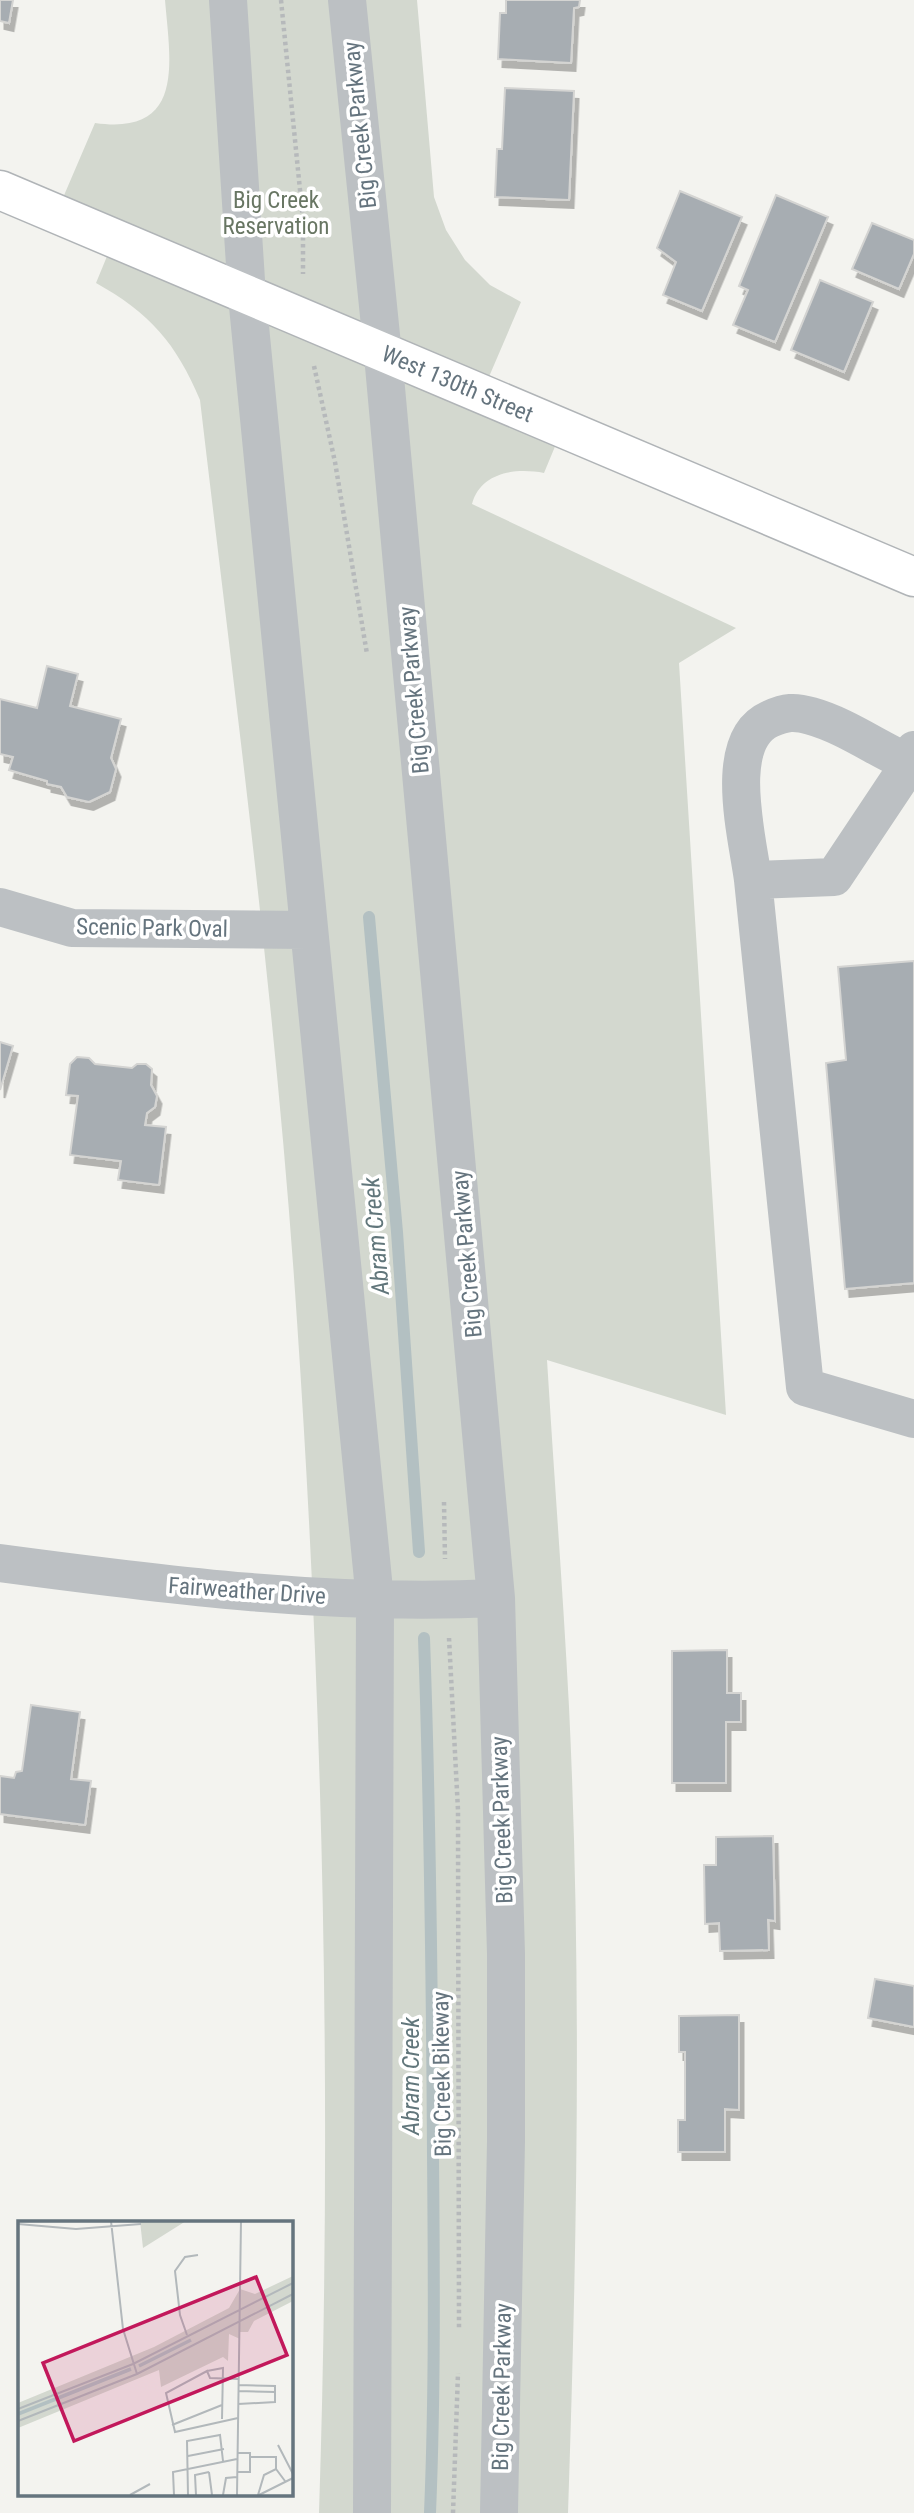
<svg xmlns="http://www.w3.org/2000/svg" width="914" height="2513" font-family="'Roboto Condensed',sans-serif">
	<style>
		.green { fill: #d3d8cf }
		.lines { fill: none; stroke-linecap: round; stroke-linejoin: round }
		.stream { stroke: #b3c0c2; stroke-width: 12 }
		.building { fill: #a7adb2; stroke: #d4d4d2; stroke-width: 2; filter: url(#shadow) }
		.major-casing { stroke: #b0b4b7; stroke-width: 41 }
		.path { stroke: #b6b9bb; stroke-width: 4.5; stroke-dasharray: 3.5 3.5; stroke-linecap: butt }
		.minor { stroke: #bcc0c3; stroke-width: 38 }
		.major { stroke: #fff; stroke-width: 38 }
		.labels { text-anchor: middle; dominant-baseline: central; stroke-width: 7; stroke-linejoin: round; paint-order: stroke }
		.street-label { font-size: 23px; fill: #65747e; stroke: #fff }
		.park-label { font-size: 23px; fill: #687663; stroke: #fff }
		.water-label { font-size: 24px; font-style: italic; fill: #61767b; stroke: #fff }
		.inset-river { fill: none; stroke: #b3c0c2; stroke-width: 3.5 }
		.inset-road { fill: none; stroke: #b2b8bb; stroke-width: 2 }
		.view { fill: #c2185b; fill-opacity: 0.15; stroke: #c2185b; stroke-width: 3.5 }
		.inset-edge { fill: none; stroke: #65747e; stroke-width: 3.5 }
	</style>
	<defs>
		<filter id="shadow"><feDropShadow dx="4.5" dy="8" stdDeviation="0" flood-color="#0004"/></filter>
	</defs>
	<rect width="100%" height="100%" fill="#f3f3ef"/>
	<path class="green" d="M165,0H417L434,197L446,230L465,260L490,285L521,302L485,386L566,420L544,473C517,468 481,471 472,504L736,628L679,663L726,1415L547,1360C554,1476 563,1591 569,1707C582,1975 577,2245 568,2513H319C332,2115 324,1718 297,1321C277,1014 236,707 200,400C176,343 150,313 96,283L117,232L59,207L95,123C186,136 170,61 165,0Z"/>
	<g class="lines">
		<path class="stream" d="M369,917L397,1232L419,1552
			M424,1638C430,1810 432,1981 433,2153C434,2273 435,2393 430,2513"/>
	</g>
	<path class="building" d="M0,0H13L9,23L0,21Z
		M506,0H580L579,7L574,8L571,63L498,59L500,13H506Z
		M505,88L574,91L569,200L495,197L497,149H502Z
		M680,191L742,217L702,311L663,295L676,262L657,248Z
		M776,195L828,217L775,342L733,325L748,290L739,286Z
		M872,223L914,240V254L899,289L852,269Z
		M820,280L873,302L844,372L791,350Z
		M47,666L78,674L70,706L121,719L111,758L116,769L110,792L89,802L67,797L61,787L47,784V781L9,770L13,757L0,754V699L37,708Z
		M914,961V1283L845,1289L826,1063L846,1060L838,967Z
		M0,1042L13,1046L0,1090Z
		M77,1057L89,1058L95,1064L132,1068L137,1064H146L152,1069L151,1085L157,1096L155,1107L147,1113L145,1125L166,1127L159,1185L118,1180L121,1161L70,1155L78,1096L66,1095L70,1064Z
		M727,1650V1693H741V1722H726V1783H672V1651Z
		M31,1705L80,1712L71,1779L91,1781L85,1825L0,1814V1776L14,1778L16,1772L22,1771Z
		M773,1836L775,1921L768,1920L769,1950L720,1951L719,1923L705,1924L704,1865H716V1837Z
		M875,1979L914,1986V2027L868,2018Z
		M739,2015V2110L725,2109V2152H678V2120H685V2052H679V2016Z"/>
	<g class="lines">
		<defs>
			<g id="major">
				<path id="s1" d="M0,190L914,577"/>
			</g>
		</defs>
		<use href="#major" class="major-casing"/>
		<path class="path" d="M281,0L303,220V274
			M314,366L335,462L367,654
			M444,1502L445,1559
			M449,1638L458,1810L459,2329
			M453,2513L458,2373"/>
		<path class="minor" d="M228,0L247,296L375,1600L372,2513
			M347,0L383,355L496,1598L506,1954V2141L499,2513
			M914,750L910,763L834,877L753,880L805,1387L914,1419
			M753,880C748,839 721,741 770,719C786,712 794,711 811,716C847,726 880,751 914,765
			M0,907L72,928L307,930
			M0,1563C165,1585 329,1606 496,1598"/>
		<use href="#major" class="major"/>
	</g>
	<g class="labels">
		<g class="street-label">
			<text transform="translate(360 125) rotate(-96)">Big Creek Parkway</text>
			<text stroke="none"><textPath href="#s1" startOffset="497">West 130th Street</textPath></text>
			<text transform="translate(414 690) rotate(-95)">Big Creek Parkway</text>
			<text transform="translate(152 928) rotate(1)">Scenic Park Oval</text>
			<text transform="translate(467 1254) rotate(-95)">Big Creek Parkway</text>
			<text transform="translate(247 1591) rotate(4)">Fairweather Drive</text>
			<text transform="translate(502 1820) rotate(-92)">Big Creek Parkway</text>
			<text transform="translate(442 2074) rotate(-91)">Big Creek Bikeway</text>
			<text transform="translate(502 2387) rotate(-89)">Big Creek Parkway</text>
		</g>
		<g class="park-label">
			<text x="276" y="200">Big Creek<tspan x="276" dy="26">Reservation</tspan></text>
		</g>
		<g class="water-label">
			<text transform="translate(376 1236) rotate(-95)">Abram Creek</text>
			<text transform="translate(411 2076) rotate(-90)">Abram Creek</text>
		</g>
	</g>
	<g transform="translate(18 2221)">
		<rect width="275" height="275" fill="#f3f3ef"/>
		<path d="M122,0H168L125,27ZM275,55V80L236,100L230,111H222V118L211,113L210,140L205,136L143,166L141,149L0,207V182L136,126L211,87L222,68L237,73Z" fill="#d3d8cf"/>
		<path class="inset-river" d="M121,145L173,119M0,193L113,148"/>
		<path class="inset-road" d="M93,0L105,108L119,153M0,3L58,8L123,3M169,114L162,94L157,50L167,36L180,34M189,150L205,147L204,198M220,164L257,165V171M220,183L257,181V171L220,170M0,188L115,143L275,62M220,197L157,211L148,172L189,150L192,157L220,158M0,200L119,153L275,73M154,204L204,184M260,224L275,253M170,235L206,228M232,236H258V248M191,251L194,274M219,251H232V232H219M112,274L132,263M156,274L155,251L219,238M170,274L169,220L202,214L205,240M178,274L177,254L191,251M205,274L208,257L219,256M219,274L223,0M240,274L246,254L258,248L267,260M241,274L275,257"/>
		<path class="view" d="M238,56L269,134L56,220L25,142Z"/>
		<rect width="275" height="275" class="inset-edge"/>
	</g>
</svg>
